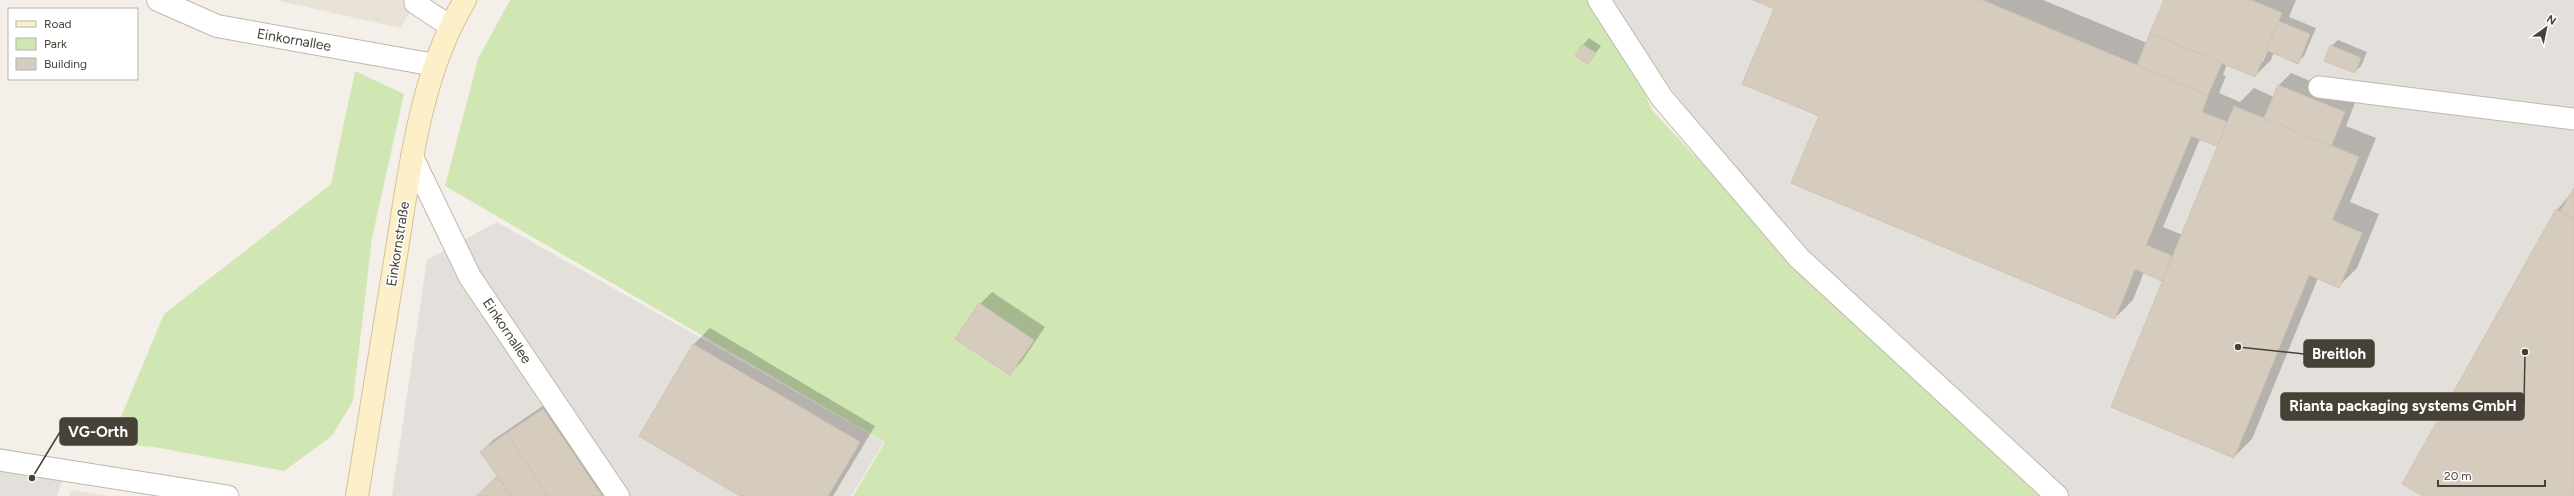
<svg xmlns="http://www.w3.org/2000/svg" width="2574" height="496" font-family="Figtree,sans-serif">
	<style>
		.residential { fill: #e8e2d7 }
		.industrial { fill: #e3dfda }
		.green { fill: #d0e7b3 }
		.shadow { fill: #0003; fill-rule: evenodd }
		.building { fill: #d5ccbe; stroke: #d0c4b2 }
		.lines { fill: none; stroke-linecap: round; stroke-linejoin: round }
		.lane-casing { stroke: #bfb8ab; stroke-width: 23 }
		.street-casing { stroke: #bfb8ab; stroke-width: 24 }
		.secondary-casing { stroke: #d2c399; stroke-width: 24 }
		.lane { stroke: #fff; stroke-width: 21 }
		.street { stroke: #fff; stroke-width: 22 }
		.secondary { stroke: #fdf0c9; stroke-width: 22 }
		.labels { text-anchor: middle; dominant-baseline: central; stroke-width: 3; stroke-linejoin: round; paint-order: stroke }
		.street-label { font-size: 14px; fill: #474137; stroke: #fff }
		.leader { fill: none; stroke: #474137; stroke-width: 1.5 }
		.callout-dot { fill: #474137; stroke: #fff; stroke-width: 1.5 }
		.callout { fill: #474137; stroke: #474137; stroke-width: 1.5 }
		.callout-label { font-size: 15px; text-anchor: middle; font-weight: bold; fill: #fff }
	</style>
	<rect width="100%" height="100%" fill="#f4f0e9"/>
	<path class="residential" d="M275,0H418L400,28Z
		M72,490L109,496H69Z"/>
	<path class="industrial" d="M1608,0H2574V496H2057L1751,201Z
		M497,222L884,442L851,496H392L427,260Z
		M0,448L69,460L57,496H0Z"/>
	<path class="green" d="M510,0H1593L1628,56L1652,110L1693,154L2051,496H853L885,442L445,186L478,59Z
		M355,71L404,94L372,238L353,401L332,436L284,471L154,447L110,443L164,314L331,184Z"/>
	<path class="shadow" d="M1755,0H2043L2147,43L2165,0H2296L2289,17L2316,28L2304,56L2298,62L2274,52L2271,60L2255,76L2227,64L2223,75L2226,76L2219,93L2240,102L2254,88L2274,97L2279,85L2291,73L2356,100L2346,126L2376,138L2350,202L2379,214L2357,268L2339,286L2318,278L2252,439L2234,457L2167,274L2161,280L2144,272L2133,300L2115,318L1820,116L1775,8ZM2266,49H2268L2263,62L2261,61ZM2200,139L2219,146L2183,235L2163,227Z
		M1589,38L1601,46L1588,63L1583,45Z
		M2338,40L2367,52L2361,66L2354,72L2331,46Z
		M2574,190V496H2425L2557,210Z
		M992,292L1045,327L1022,361L1010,374L980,304Z
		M710,328L875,426L833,496H742L640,436L694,344Z
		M556,397L622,496H549L548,494L545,496H477L498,475L481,452L493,440Z"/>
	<path class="building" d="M1753,0H1982L2208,95L2202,112L2227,122L2217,146L2191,136L2146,245L2172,256L2162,281L2135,269L2115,319L1791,183L1819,116L1742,84L1774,9Z
		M2164,0H2251L2282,13L2255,77L2150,33Z
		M2278,21L2310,34L2298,64L2266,50Z
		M2150,33L2222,63L2208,95L2137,65Z
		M1582,44L1596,53L1588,64L1575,56Z
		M2330,45L2361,58L2355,73L2324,61Z
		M2278,85L2345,112L2331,146L2264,118Z
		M2234,106L2359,157L2332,220L2362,233L2339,288L2309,275L2234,458L2111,407Z
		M2574,188V219L2560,212Z
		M2556,209L2574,219V496H2423L2402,484Z
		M979,303L1034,340L1010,375L955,339Z
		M693,344L860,442L828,496H740L639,436Z
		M543,409L602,496H548L507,433Z
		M507,433L548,495L547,496H512L480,452Z
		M497,477L512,496H476Z"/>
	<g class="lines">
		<defs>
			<path id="lane" d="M415,0V3L450,26
				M2319,87L2574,119
				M0,460L228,496"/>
			<path id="street" d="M158,0L217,26L435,65
				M1599,0L1662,98L1799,258L2057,496
				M412,157L470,277L618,496"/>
			<path id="secondary" d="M357,496C370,416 383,335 396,255C410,169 420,75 465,0"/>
		</defs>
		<use href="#lane" class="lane-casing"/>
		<use href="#street" class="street-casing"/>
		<use href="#secondary" class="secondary-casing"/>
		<use href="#lane" class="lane"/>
		<use href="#street" class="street"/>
		<use href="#secondary" class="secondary"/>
	</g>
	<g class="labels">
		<g class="street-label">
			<text transform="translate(294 40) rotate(10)">Einkornallee</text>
			<text transform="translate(398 244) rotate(-81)">Einkornstraße</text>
			<text transform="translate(507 331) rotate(56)">Einkornallee</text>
		</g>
	</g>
	<path class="leader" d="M2238 347L2304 354M2525 352L2524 406M32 478L60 432"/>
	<g class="callout-dot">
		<circle cx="2238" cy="347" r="4"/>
		<circle cx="2525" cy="352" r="4"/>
		<circle cx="32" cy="478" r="4"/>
	</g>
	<g class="callout">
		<rect x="2304" y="340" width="70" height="27" rx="4"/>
		<rect x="2281" y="393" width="243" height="27" rx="4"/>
		<rect x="60" y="418" width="77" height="27" rx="4"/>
	</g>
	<g class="callout-label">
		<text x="2339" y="359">Breitloh</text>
		<text x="2403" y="411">Rianta packaging systems GmbH</text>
		<text x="98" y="437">VG-Orth</text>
	</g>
	<rect x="8" y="8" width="130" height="72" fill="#ffffff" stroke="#b5b3af"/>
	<rect x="16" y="21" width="20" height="6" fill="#fdf0c9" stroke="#b5b3af"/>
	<text x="44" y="28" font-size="12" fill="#474137">Road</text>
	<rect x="16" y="38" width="20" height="12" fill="#d0e7b3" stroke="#b5b3af"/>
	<text x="44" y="48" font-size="12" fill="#474137">Park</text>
	<rect x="16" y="58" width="20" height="12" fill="#d5ccbe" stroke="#b5b3af"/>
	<text x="44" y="68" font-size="12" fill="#474137">Building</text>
	<g transform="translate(2546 28) rotate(33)" stroke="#ffffff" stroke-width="3" paint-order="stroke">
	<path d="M0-3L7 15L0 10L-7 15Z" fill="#474137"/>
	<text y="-6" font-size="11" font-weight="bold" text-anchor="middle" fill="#474137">N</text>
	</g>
	<path d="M2438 480v6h107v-6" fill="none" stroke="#474137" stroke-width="2"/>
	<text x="2444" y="480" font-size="12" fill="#474137" stroke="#ffffff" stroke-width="3" paint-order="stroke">20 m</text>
</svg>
